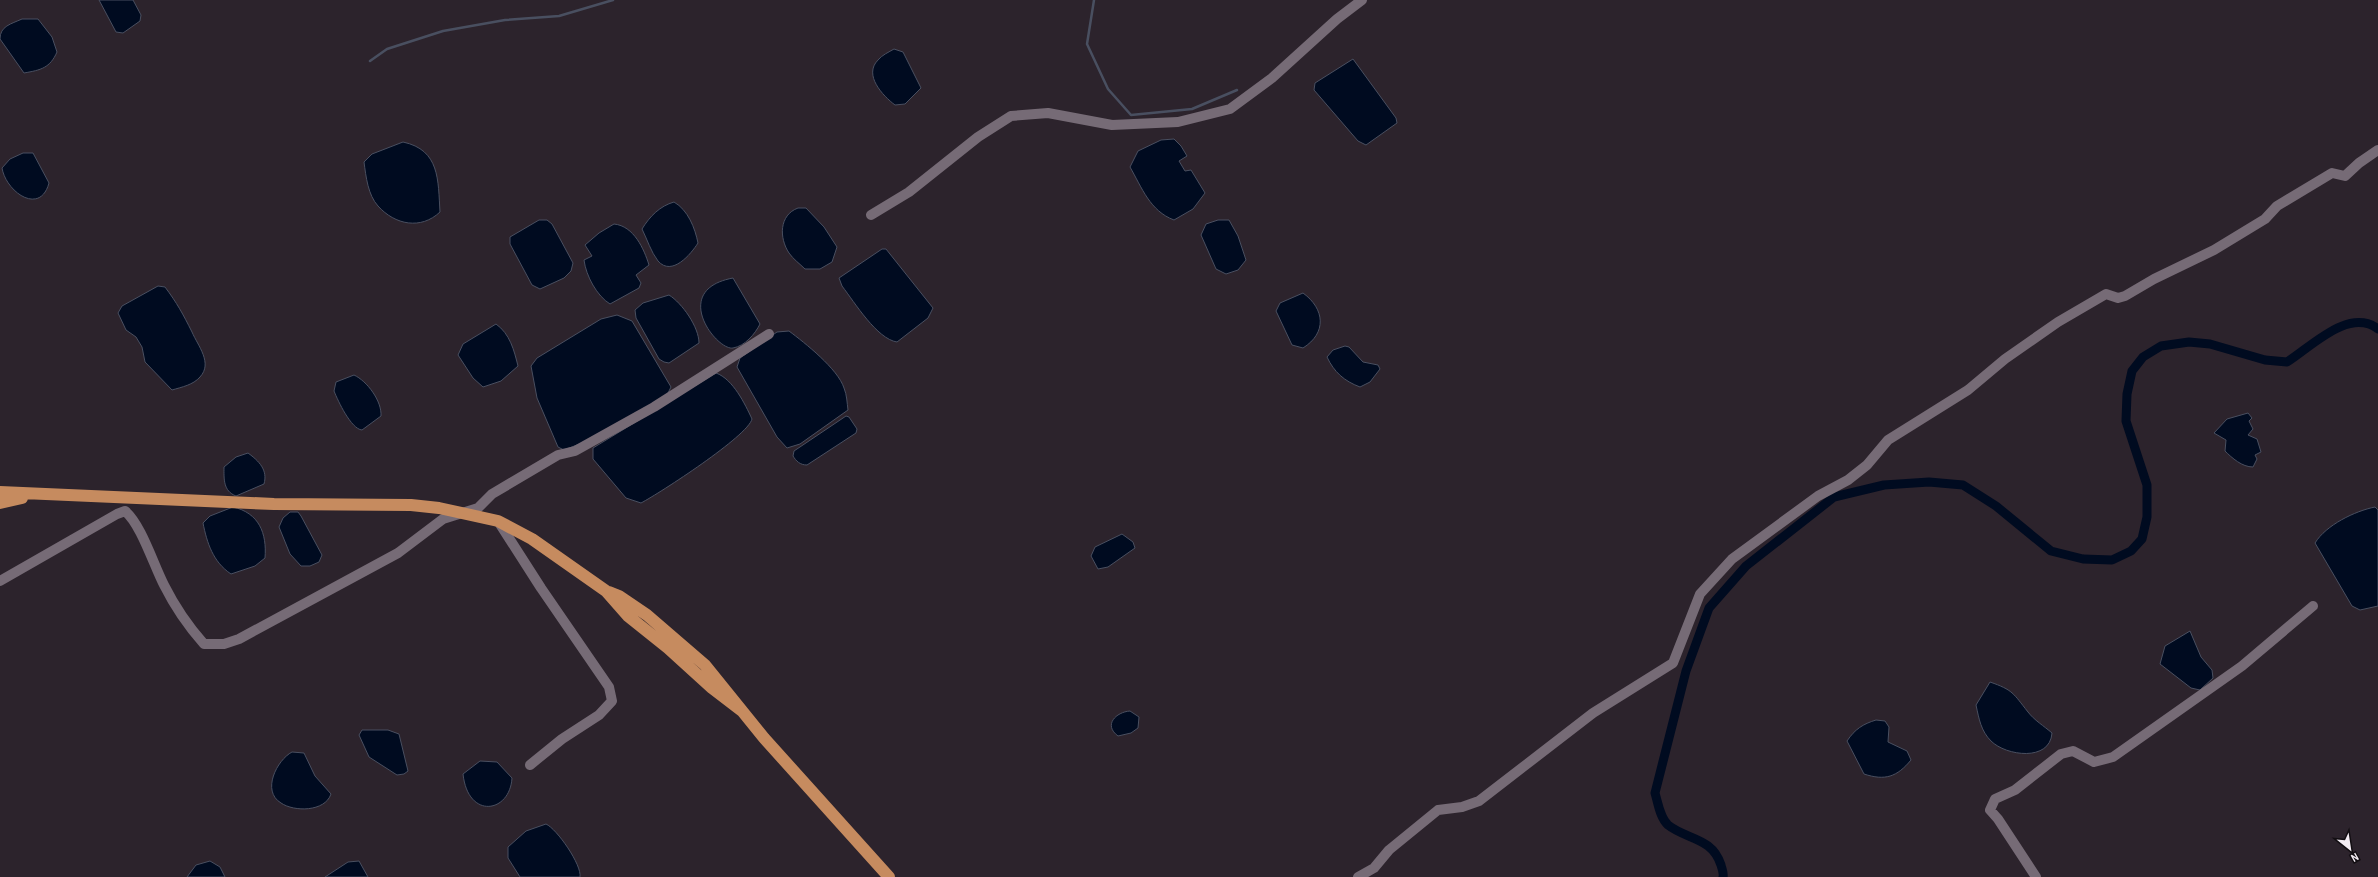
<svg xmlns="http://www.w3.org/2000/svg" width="2378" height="877" font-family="'Archivo Narrow',sans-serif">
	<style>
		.water { fill: #000b20; stroke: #494f60 }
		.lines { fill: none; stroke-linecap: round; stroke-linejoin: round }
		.stream { stroke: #494f60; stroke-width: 2.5 }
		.canal { stroke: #000b20; stroke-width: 9 }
		.street { stroke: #766b76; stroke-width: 10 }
		.primary { stroke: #c68b5f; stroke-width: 12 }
	</style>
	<rect width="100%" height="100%" fill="#2c232c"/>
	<path class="water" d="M99,0H133L141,15L140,21L123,33L116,32Z
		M22,19H38L52,37L57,52C50,68 41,70 24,73L0,39C0,26 11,24 22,19Z
		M894,49L903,52L921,88L905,104L895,105C883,96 863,75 878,60C882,55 889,52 894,49Z
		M1353,59L1396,118L1397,123L1366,145L1358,141L1314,90L1315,83Z
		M1174,139L1181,146L1187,156L1179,161L1185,171L1191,170L1205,193L1193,209L1174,220C1150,211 1142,188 1130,167L1138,151L1161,140Z
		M403,142C440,150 438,180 440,212C421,230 395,225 378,206C368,195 366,177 364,162L372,154Z
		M23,153H33L49,183C40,216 6,192 2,168L10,159Z
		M674,202C688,210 695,228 698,243C691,254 672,277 658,261C651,252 647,239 642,229C650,216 660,206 674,202Z
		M798,208H806L824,227L837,247L832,262L820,269H805C800,264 793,259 789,253C779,238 779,215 798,208Z
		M539,220H547L552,224L573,263L571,271L564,278L540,289L532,285L510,244V237Z
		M1218,220H1229L1238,236L1246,260L1238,270L1226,274L1216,269L1201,235L1206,224Z
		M614,224C634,226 644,249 649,265L636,275L641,283L639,288L610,304C597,296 586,276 584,260L592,256L585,245L599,233Z
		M882,249H886L933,308L928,318L897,342C877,339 855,303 842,286L839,278Z
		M733,278L760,324C755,334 745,346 733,348C717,351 669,290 733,278Z
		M158,286L165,287C177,303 183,314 192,332C198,346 213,363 200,377C193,385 182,387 172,390L145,362L142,347L136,337L126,330L118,313L122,306Z
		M1303,293C1325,309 1327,333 1303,348L1292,345L1276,311L1280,303Z
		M669,295C682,303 699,327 699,343L669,363L664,362L659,359L636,318L635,310L643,303Z
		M617,315L632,321L671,387L666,397L595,438L564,450L558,447L537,398L531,366L537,358L601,319Z
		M496,324C510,334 514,350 518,366L501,381L483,387L473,378L458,355L463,344Z
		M789,331C805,343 838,369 844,388C847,395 847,403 848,410L800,444L787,448L777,437L737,367L740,358L777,332Z
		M1345,346L1349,347L1363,362L1378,365L1380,369L1370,382L1360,387C1344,381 1334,372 1327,357L1333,350Z
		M716,373C733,379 745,404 752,419C748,436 660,493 641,503L626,498L593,459V448Z
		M354,375C367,381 382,401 381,416L362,430C351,429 338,401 334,391L336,382Z
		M2248,413L2252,418L2249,421L2253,429L2248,435L2257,439L2261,452L2255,455L2257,459L2253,467C2242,467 2232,458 2225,451L2226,440L2214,433L2227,419Z
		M846,416L849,417L857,429L856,433L807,465C800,465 796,461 793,456L794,451Z
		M248,453C259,461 268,470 264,484L236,496C223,491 224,479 224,467L236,457Z
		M233,507C259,513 267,533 265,558L255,566L231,574C213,562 207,543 203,523L210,516Z
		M2375,507L2378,510V606L2360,610L2352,606L2315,543C2326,525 2355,511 2375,507Z
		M290,512H298L301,516L322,555L319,562L310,566H301L290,554L279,527L283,518Z
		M1122,534L1133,542L1135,548L1108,567L1098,569L1091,556L1095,547Z
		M2190,631L2201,657L2212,670L2213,678L2200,690L2191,688L2160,664L2165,646Z
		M1990,682C2013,690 2013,693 2028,712C2034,720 2044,726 2052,733C2050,762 2006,756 1991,741C1981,731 1979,719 1976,705Z
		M1130,711L1139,717L1138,728L1131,733L1118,736C1103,725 1116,712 1130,711Z
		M1876,720L1885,721L1889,727L1888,742L1907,751L1911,760C1897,777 1885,781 1864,774L1847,741C1855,729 1863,724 1876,720Z
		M362,730H388L399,734L408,771L404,774L397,775L369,757L359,735Z
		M292,752L304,753L315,776L331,794C325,812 294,812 281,803C261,791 277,760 292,752Z
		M480,761L497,762L512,778C510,813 468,820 463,774Z
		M546,824C557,829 582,865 580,877H520L508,858V847L526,831Z
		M210,861L220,867L225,877H187L196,865Z
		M359,861L368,877H325L348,862Z"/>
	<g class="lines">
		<path class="stream" d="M1094,0L1087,44L1108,89L1131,115L1192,109L1237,90
			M370,61L387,49L443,31L505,20L559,16L613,0"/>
		<path class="canal" d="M1723,877C1724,873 1722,869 1721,865C1712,837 1687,840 1668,825C1660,818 1658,803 1655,793L1686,671L1709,608L1746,566L1834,497L1884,485L1929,482L1963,485L1996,506L2051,551L2083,559L2112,560L2131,551L2142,539L2147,517V485L2126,421L2127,394L2132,371L2143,357L2161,346L2189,342L2210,344L2265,360L2287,362C2311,347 2349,307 2378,329"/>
		<path class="street" d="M871,215L909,192L978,137L1011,116L1048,113L1112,125L1178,122L1230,109L1272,78L1337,19L1362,0
			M498,521L541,588L609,687L612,701L599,715L562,739L530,765
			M0,581L117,514L125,511C141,524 154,566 164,585C175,607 188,626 204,644H224L239,639L398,553L443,519L478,508L492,494L558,455L575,451L654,407L769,334
			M1358,877L1374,868L1389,850L1438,810L1462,807L1479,801L1593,713L1673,663L1700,594L1732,559L1818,496L1848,480L1867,465L1888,440L1968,390L2005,359L2058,322L2106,294L2118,298L2125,296L2154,279L2214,250L2265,219L2277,206L2332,173L2345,176L2359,163L2378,150
			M2036,877L1998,819L1990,810L1995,799L2015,790L2061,754L2073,751L2094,762L2113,757L2242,666L2313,606"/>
		<path class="primary" d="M0,492L274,504L411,505L439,508L498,521L532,539L606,591L628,616L668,648L712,688L742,711
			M0,503L22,498
			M609,592L619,596L647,615L705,665L764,738L889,877"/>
	</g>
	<g transform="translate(2350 849) rotate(150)" stroke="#120e12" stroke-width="3" paint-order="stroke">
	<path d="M0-3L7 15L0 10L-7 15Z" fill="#f4edf4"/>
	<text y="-6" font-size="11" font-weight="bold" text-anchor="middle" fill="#f4edf4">N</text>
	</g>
</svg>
